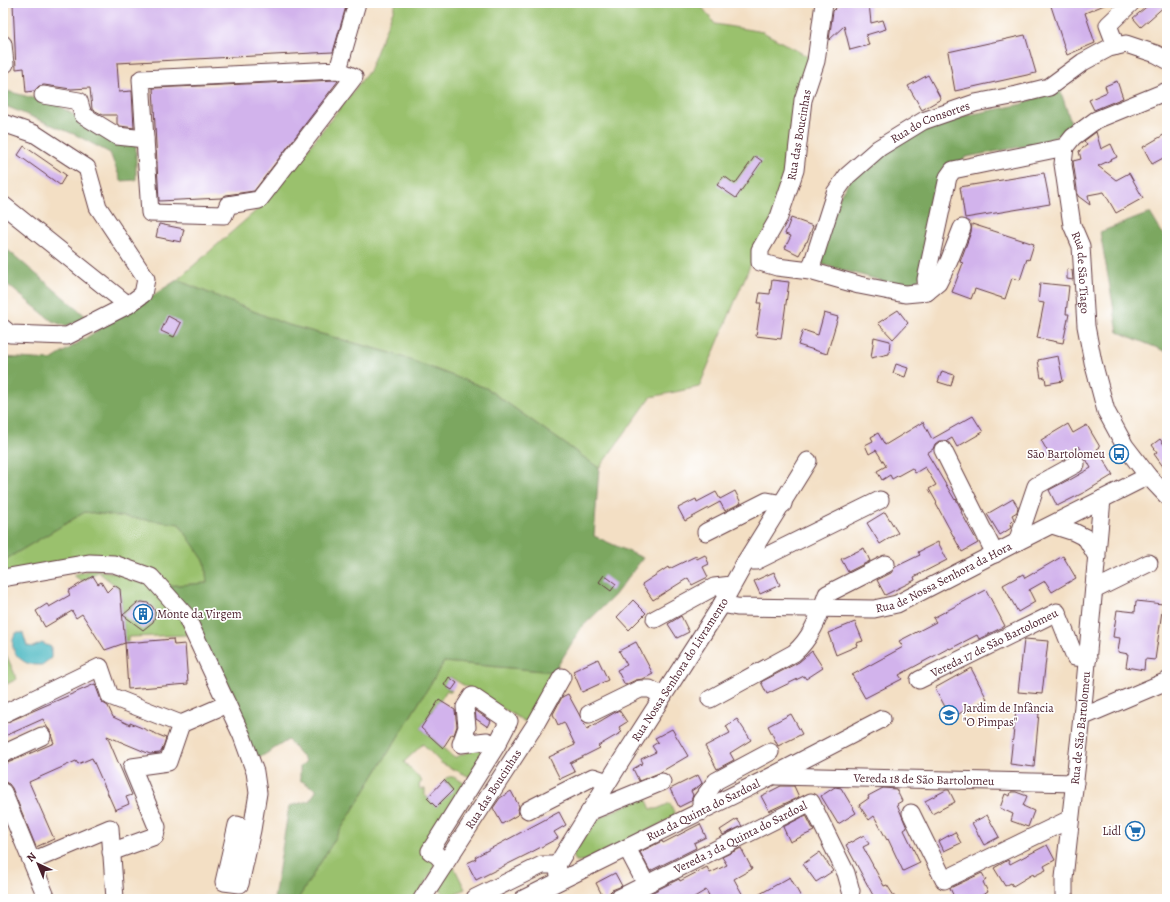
<svg xmlns="http://www.w3.org/2000/svg" width="1170" height="902" font-family="Alegreya,serif">
	<style>
		.green { fill: #9ac16d; stroke: #72704c; fill-rule: evenodd }
		.forest { fill: #7ba760; stroke: #626346 }
		.water { fill: #49b7c1; stroke: #4a6b76 }
		.building { fill: #d2b3ec }
		.lines { fill: none; stroke-linecap: round; stroke-linejoin: round }
		.minor-casing { stroke: #633c42; stroke-width: 19 }
		.minor { stroke: #fff; stroke-width: 17 }
		.labels { text-anchor: middle; dominant-baseline: central; stroke-width: 3.5; stroke-linejoin: round; paint-order: stroke }
		.street-label { font-size: 12px; fill: #4a1f2b; stroke: #fff }
		.poi-label { font-size: 12px; fill: #4a1f2b; stroke: #fff; text-anchor: end }
	</style>
	<rect width="100%" height="100%" fill="#fff"/>
	<filter id="ink" filterUnits="userSpaceOnUse"><feTurbulence type="fractalNoise" baseFrequency=".025" numOctaves="2"/><feDisplacementMap in="SourceGraphic" scale="8" xChannelSelector="R" yChannelSelector="G"/><feConvolveMatrix kernelMatrix="1 2 1 2 8 2 1 2 1" color-interpolation-filters="sRGB"/></filter>
	<filter id="wash" filterUnits="userSpaceOnUse"><feTurbulence type="fractalNoise" baseFrequency=".012" numOctaves="4" result="noise"/><feDisplacementMap in="SourceGraphic" scale="16" xChannelSelector="R" yChannelSelector="G"/><feGaussianBlur stdDeviation="0.9" result="paint"/><feColorMatrix in="noise" values="0 0 0 0 0 0 0 0 0 0 0 0 0 0 0 0 0 1.4 0 .05"/><feComposite in="paint" operator="in"/></filter>
	<g filter="url(#wash)">
		<rect width="100%" height="100%" fill="#f3dfc4"/>
		<path class="green" d="M396,3H699L715,24L763,32L816,61L795,170L752,261L699,387L651,397L599,468L486,388L391,353L285,324L177,280L266,202L369,71Z
			M85,512L179,523L205,562L207,583L164,586L112,561L3,575V561Z
			M94,569L130,576L147,582L179,612L188,635L128,637V642L125,643L120,589L98,572L82,581L73,575ZM142,602C153,604 157,612 153,622L138,626L133,623L130,618L137,603Z
			M5,652L17,679L3,686V653Z
			M444,662L554,672L535,715L529,724L450,677L444,685L452,691L450,692L447,690L440,701L439,700L421,728L453,757H456L480,747L484,748V751L470,777L441,763L423,744L404,762L422,781L419,785L420,789H425V795L436,807L453,790L444,780C451,773 458,779 465,784L434,861L435,867L415,899H298Z
			M645,796L651,809H657L670,803L676,817L584,861H576L573,856L574,849L601,817Z
			M451,861L465,889L445,898L437,883Z"/>
		<path class="forest" d="M1059,86L1073,129L1042,143L966,157L940,178L924,271L912,289L817,263L841,194L850,180L886,151L933,122L1023,104Z
			M3,90L56,104L115,140L136,145V180L121,181L110,153L76,135L3,105Z
			M1150,213L1164,236L1167,235V352L1118,332L1100,232Z
			M3,246L88,318L65,326L52,321L3,281Z
			M177,280L285,324L391,353L486,388L599,468L594,536L643,558L614,596L581,628L554,672L444,662L298,899H274L289,806L309,801L317,790L300,780V767L306,761L288,740L256,760L164,586L207,583L205,562L179,524L85,512L3,561V357L51,360Z"/>
		<path class="water" d="M16,633H23L27,646L33,647L42,643L51,647V658L42,665C38,665 33,665 29,664C15,658 8,646 16,633Z"/>
		<g id="blocks">
			<path class="building" d="M13,3H347L333,52L117,63L119,92L132,91L134,128L120,126L117,124V115H103L92,109L90,88L71,89L44,85L39,86L34,91L26,92L24,68L16,69Z
				M841,3H869L871,23L883,20L886,29L866,35L869,45L850,50L844,26L829,40L833,11Z
				M1050,3H1109L1085,13L1095,43L1067,55Z
				M1151,3H1167V4L1141,27L1133,18Z
				M1025,35L1036,73L955,91L948,52Z
				M928,75L941,99L922,110L908,86Z
				M336,80L338,81L254,191L226,195L221,198L159,201L153,88Z
				M1117,81L1123,98L1094,110L1089,100L1107,92L1105,86Z
				M1096,132L1101,149L1111,144L1117,157L1098,166L1116,180L1129,173L1143,198L1116,213L1104,192L1088,195L1090,205L1078,196L1073,161L1081,159L1079,151L1087,145L1084,141Z
				M1167,133V156L1152,164L1143,147Z
				M24,146L66,175L60,185L18,155Z
				M755,156L762,161L736,198L717,185L724,176L735,184Z
				M1044,173L1050,204L965,218L960,187Z
				M791,218L813,226L807,242H806L799,255L785,248L791,236L785,234Z
				M159,224L184,229L181,242L156,237Z
				M972,224L1034,244L1029,260L1027,259L1020,280L1012,278L1005,299L975,289L971,299L952,292L963,263L960,262L971,232Z
				M1067,269L1072,270L1073,280L1067,279Z
				M772,280L789,282L781,339L756,336L761,303H758L760,293L770,294Z
				M1040,283L1069,286L1066,314H1069L1063,343L1037,338L1044,303L1038,302Z
				M898,310L908,323L893,339L878,323Z
				M824,313L838,317L827,354L798,345L803,330L818,335Z
				M168,316L181,323L174,337L161,331Z
				M874,337L890,341L889,354L871,358Z
				M1058,356L1063,381L1046,384L1045,377L1041,378L1038,360Z
				M896,364L908,368L905,377L893,373Z
				M942,371L954,375L951,386L938,382Z
				M973,416L983,432L957,447L952,438L947,441H939L935,444L933,449L927,453L955,500L956,499L962,511L961,512L978,543L962,552L936,504L937,503L929,489L936,485L925,467L915,473L912,468L892,479L890,475L882,480L877,471L886,466L876,450L869,454L865,445L873,441L871,437L878,433L885,445L923,422L932,439Z
				M1068,424L1073,433L1087,425L1100,447L1097,449L1113,475L1085,492L1057,506L1049,490L1068,480V481L1091,468L1079,446L1053,461L1041,440Z
				M1160,439L1165,446L1167,445V472L1154,454L1157,452L1152,445Z
				M735,491L741,503L725,511L720,502L685,521L678,508L696,499L697,502L716,492L720,499Z
				M1013,499L1018,507L1017,512L1012,515L1014,519L1013,521L1010,524L1011,528L1000,535L987,514Z
				M885,512L898,533L880,544L867,523Z
				M938,542L947,560L914,577L915,580L885,595L877,580L891,573L895,567L920,555L918,552Z
				M864,548L870,561L848,572L841,559Z
				M705,555L709,564L703,567L708,577L692,585L688,578L653,600L642,584L668,567L669,569L696,556L697,559Z
				M1063,556L1076,578L1052,592L1045,581L1029,590L1035,602L1018,612L1003,585L1023,574L1025,578Z
				M774,572L780,585L760,594L754,581Z
				M604,575L616,584L611,591L599,582Z
				M93,576L98,584L101,582L107,592L114,585L120,589L125,643L105,650L82,614L76,618L72,611L45,627L36,611L47,604L49,607L70,595L68,591Z
				M986,590L1005,626L979,639L977,635L950,649L949,648L899,675L902,679L865,698L852,675L903,647L899,641L936,622L933,618Z
				M633,600L646,613L629,630L617,617Z
				M1136,601L1163,604L1155,660L1145,659L1144,670L1126,667L1128,654L1118,652L1120,638L1113,637L1117,610L1135,612Z
				M142,602L148,603L152,606L155,611V617L153,622L143,630L123,615L137,603Z
				M681,616L689,632L677,638L668,624Z
				M855,622L863,641L856,643L857,646L836,655L828,633Z
				M173,639L174,645L185,644L188,684L128,689L125,643Z
				M1025,639L1048,641L1042,694L1018,692L1024,640Z
				M636,642L653,674L643,679L636,680L625,685L617,670L627,665L619,651Z
				M812,651L823,668L806,679L804,676L767,694L761,682L799,662Z
				M598,659L608,680L582,692L573,671Z
				M971,668L987,699L951,718L935,688Z
				M449,677L457,683L452,690L444,685Z
				M95,684L101,700L103,703L108,706L113,717L130,725V723L166,738L162,750L160,753L150,754L107,736L132,795L126,797L129,804L115,810L92,758L78,764L76,761L29,782L54,839L36,847L12,788L9,784L5,782L3,778V765L54,743L52,738L51,732L47,727L43,719L3,737V724Z
				M568,694L587,729L619,710L627,722L619,727L622,732L598,746L600,748L570,763L575,772L560,779L549,757L575,745L564,722L558,725L553,714L562,697Z
				M439,700L455,710L457,726L454,735L452,734L443,748L421,728Z
				M475,710L491,721L488,727L476,719Z
				M1016,711L1039,713L1034,767L1010,764Z
				M791,714L802,734L778,746L768,726Z
				M737,719L751,740L730,753L734,760L717,769L705,746L730,733L726,726Z
				M672,729L688,756L659,773L639,781L633,769L643,763L641,759L656,752L652,746L658,742L655,738Z
				M698,775L702,783L699,786L691,791L693,795L691,801L679,807L670,789Z
				M444,780L453,790L436,807L427,798Z
				M781,786H794L799,797L769,811L761,796Z
				M835,787L841,788L856,813L838,824L821,796Z
				M883,788L896,789L902,801L897,804L907,828L904,830L920,863L903,871L888,839L887,840L874,816L869,820L859,805L869,798L868,796Z
				M946,790H949L955,802L932,814L925,801Z
				M511,791L519,806L518,810L519,814L502,824L493,808L500,798Z
				M1011,792H1016L1027,796L1023,806L1034,811L1028,827L1011,821L1013,814L1000,808L1005,794L1010,796Z
				M559,812L566,825L554,832L558,838L528,854L476,880L467,863L476,859L475,857Z
				M806,815L814,831L790,842L783,827Z
				M987,815L999,837L984,845L972,823Z
				M737,819L742,826L723,835L720,830Z
				M700,824L706,837L694,843L696,848L650,871L640,852L662,841L663,843Z
				M955,832L961,843L944,851L939,841Z
				M864,835L869,844L863,847L884,886L887,885L896,899H875L846,845Z
				M1047,845L1055,860L1044,866L1046,870L1034,876L1033,874L1013,886L1011,883L1005,886L994,868L1008,860L1010,864Z
				M741,848L752,869L734,879L745,899H711L706,890L691,899H639L679,879L680,881L707,867L710,873L727,865L722,857Z
				M820,852L833,871L816,882L803,864Z
				M615,873L622,886L612,890L608,894L607,899H604L596,883Z
				M982,873L986,880L983,882L988,892L975,899H962L961,896L955,899L950,888Z
				M790,877L802,899H751Z"/>
		</g>
	</g>
	<g filter="url(#ink)">
		<use href="#blocks" fill-opacity="0" stroke="#633c42" stroke-width="1"/>
		<g class="lines">
			<defs>
				<g id="minor">
					<path d="M824,3L816,61L803,100L795,170L779,217L760,250V262L777,267L810,271L859,285L905,294L927,292L938,283L949,261L962,228"/>
					<path d="M3,44L5,64"/>
					<path d="M1116,46L1108,25L1131,3"/>
					<path d="M338,70L354,77L259,200L228,205L224,215L150,213L141,79L338,70L357,3"/>
					<path id="s1" d="M1167,91L1096,120L1073,137L1065,147L1063,164L1072,225L1081,246L1086,326L1093,362L1106,411L1125,446L1148,476L1167,496"/>
					<path d="M43,95L79,101L83,115L117,136L145,139"/>
					<path d="M3,123L35,134L87,168L98,207L146,279L143,294L128,305L67,336L10,334L3,328"/>
					<path d="M3,205L128,305"/>
					<path id="s2" d="M810,271L835,193L847,176L879,148L923,121L975,103L1017,95L1049,87L1083,62L1109,48L1126,44L1156,54L1167,60"/>
					<path d="M927,292L926,279L948,177L953,170L1065,147"/>
					<path d="M943,450L995,554"/>
					<path d="M1052,525L1074,532L1086,538L1097,557"/>
					<path d="M706,532L767,501L783,504"/>
					<path d="M1017,542L1036,486L1076,464"/>
					<path d="M746,561H756L880,500"/>
					<path d="M3,578L89,563L114,564L151,577L186,616L242,736L255,772L258,793L252,830L240,884L224,882L237,825L252,830"/>
					<path d="M1094,590L1149,563"/>
					<path id="s3" d="M722,604L737,607L874,609L897,604L1017,542L1148,476"/>
					<path d="M655,619L714,587L732,585"/>
					<path id="s4" d="M919,680L1057,612L1075,657L1088,658"/>
					<path d="M710,699L794,653C812,638 819,616 827,594L886,564"/>
					<path d="M3,714L100,667L110,696L181,724L168,762L132,767L157,827L155,836L111,852"/>
					<path d="M589,714L640,689H650L663,696"/>
					<path d="M1082,717L1167,681"/>
					<path d="M181,724L227,704"/>
					<path d="M3,754L42,736"/>
					<path id="s5" d="M776,776L1075,783"/>
					<path d="M3,792L47,899"/>
					<path d="M528,810L593,777L608,782"/>
					<path d="M589,812L662,782"/>
					<path d="M701,812V801L716,781L770,752"/>
					<path d="M911,813L944,880L1070,819"/>
					<path d="M627,848L646,884"/>
					<path d="M32,861L110,828L115,899"/>
					<path d="M445,864L437,855L430,851L496,746L509,721L472,696L465,707L467,727L461,744L487,741L496,746"/>
					<path id="s6" d="M560,880L557,865L618,766L722,604L746,561L808,461"/>
					<path d="M475,898L542,865H557"/>
					<path id="s7" d="M422,899L535,725L562,677"/>
					<path id="s8" d="M523,899L772,776L882,719"/>
					<path id="s9" d="M617,899L811,802L846,873L851,891"/>
					<path id="s10" d="M1065,899L1064,894V878L1082,717L1102,499"/>
				</g>
			</defs>
			<use href="#minor" class="minor-casing"/>
			<use href="#minor" class="minor"/>
		</g>
	</g>
	<defs>
		<symbol id="bus-ring" viewBox="-11 -11 22 22"><circle r="9.5" fill="#fff" stroke="#1f6fb2" stroke-width="1.5"/><path d="M-5-6H5V4H4V6H2V4H-2V6H-4V4H-5ZM-3.5-4V0h7V-4ZM-3.5 1.2v1.5H-2V1.2ZM2 1.2v1.5H3.5V1.2Z" fill="#1f6fb2"/></symbol>
		<symbol id="building-ring" viewBox="-11 -11 22 22"><circle r="9.5" fill="#fff" stroke="#1f6fb2" stroke-width="1.5"/><path d="M-4-6H4V6H1V3H-1V6H-4ZM-2.5-4.3h1.7v1.8h-1.7ZM.8-4.3h1.7v1.8H.8ZM-2.5-1h1.7V.8h-1.7ZM.8-1h1.7V.8H.8Z" fill="#1f6fb2"/></symbol>
		<symbol id="school-ring" viewBox="-11 -11 22 22"><circle r="9.5" fill="#fff" stroke="#1f6fb2" stroke-width="1.5"/><path d="M0-5L7-2L0 1L-7-2ZM-4 1L0 2.5L4 1V4Q0 6-4 4Z" fill="#1f6fb2"/></symbol>
		<symbol id="supermarket-ring" viewBox="-11 -11 22 22"><circle r="9.5" fill="#fff" stroke="#1f6fb2" stroke-width="1.5"/><path d="M-6-5.5h2.5l.6 2H6L4.5 2H-2.5L-4.4-4H-6ZM-1.5 3.2a1.3 1.3 0 1 0 .1 0ZM3 3.2a1.3 1.3 0 1 0 .1 0Z" fill="#1f6fb2"/></symbol>
	</defs>
	<g fill-rule="evenodd">
		<use href="#bus-ring" x="1108" y="443" width="22" height="22"/>
		<use href="#building-ring" x="132" y="603" width="22" height="22"/>
		<use href="#school-ring" x="938" y="704" width="22" height="22"/>
		<use href="#supermarket-ring" x="1124" y="820" width="22" height="22"/>
	</g>
	<g class="labels">
		<g class="street-label">
			<text stroke="none"><textPath href="#s2" startOffset="203">Rua do Consortes</textPath></text>
			<text transform="translate(799 135) rotate(-80)">Rua das Boucinhas</text>
			<text stroke="none"><textPath href="#s1" startOffset="246">Rua de São Tiago</textPath></text>
			<text stroke="none"><textPath href="#s3" startOffset="229">Rua de Nossa Senhora da Hora</textPath></text>
			<text stroke="none"><textPath href="#s4" startOffset="84">Vereda 17 de São Bartolomeu</textPath></text>
			<text stroke="none"><textPath href="#s6" startOffset="246">Rua Nossa Senhora do Livramento</textPath></text>
			<text stroke="none"><textPath href="#s10" startOffset="172">Rua de São Bartolomeu</textPath></text>
			<text stroke="none"><textPath href="#s5" startOffset="148">Vereda 18 de São Bartolomeu</textPath></text>
			<text stroke="none"><textPath href="#s7" startOffset="131">Rua das Boucinhas</textPath></text>
			<text stroke="none"><textPath href="#s8" startOffset="201">Rua da Quinta do Sardoal</textPath></text>
			<text stroke="none"><textPath href="#s9" startOffset="138">Vereda 3 da Quinta do Sardoal</textPath></text>
		</g>
		<g class="poi-label">
			<text x="1105" y="454">São Bartolomeu</text>
			<text x="157" y="614" text-anchor="start">Monte da Virgem</text>
			<text x="963" y="708" text-anchor="start">Jardim de Infância<tspan x="963" dy="14">"O Pimpas"</tspan></text>
			<text x="1121" y="831">Lidl</text>
		</g>
	</g>
	<rect width="1170" height="902" fill="none" stroke="#fff" stroke-width="16"/>
	<g transform="translate(38 864) rotate(316)" stroke="#ffffff" stroke-width="3" paint-order="stroke">
	<path d="M0-3L7 15L0 10L-7 15Z" fill="#4a1f2b"/>
	<text y="-6" font-size="11" font-weight="bold" text-anchor="middle" fill="#4a1f2b">N</text>
	</g>
</svg>
